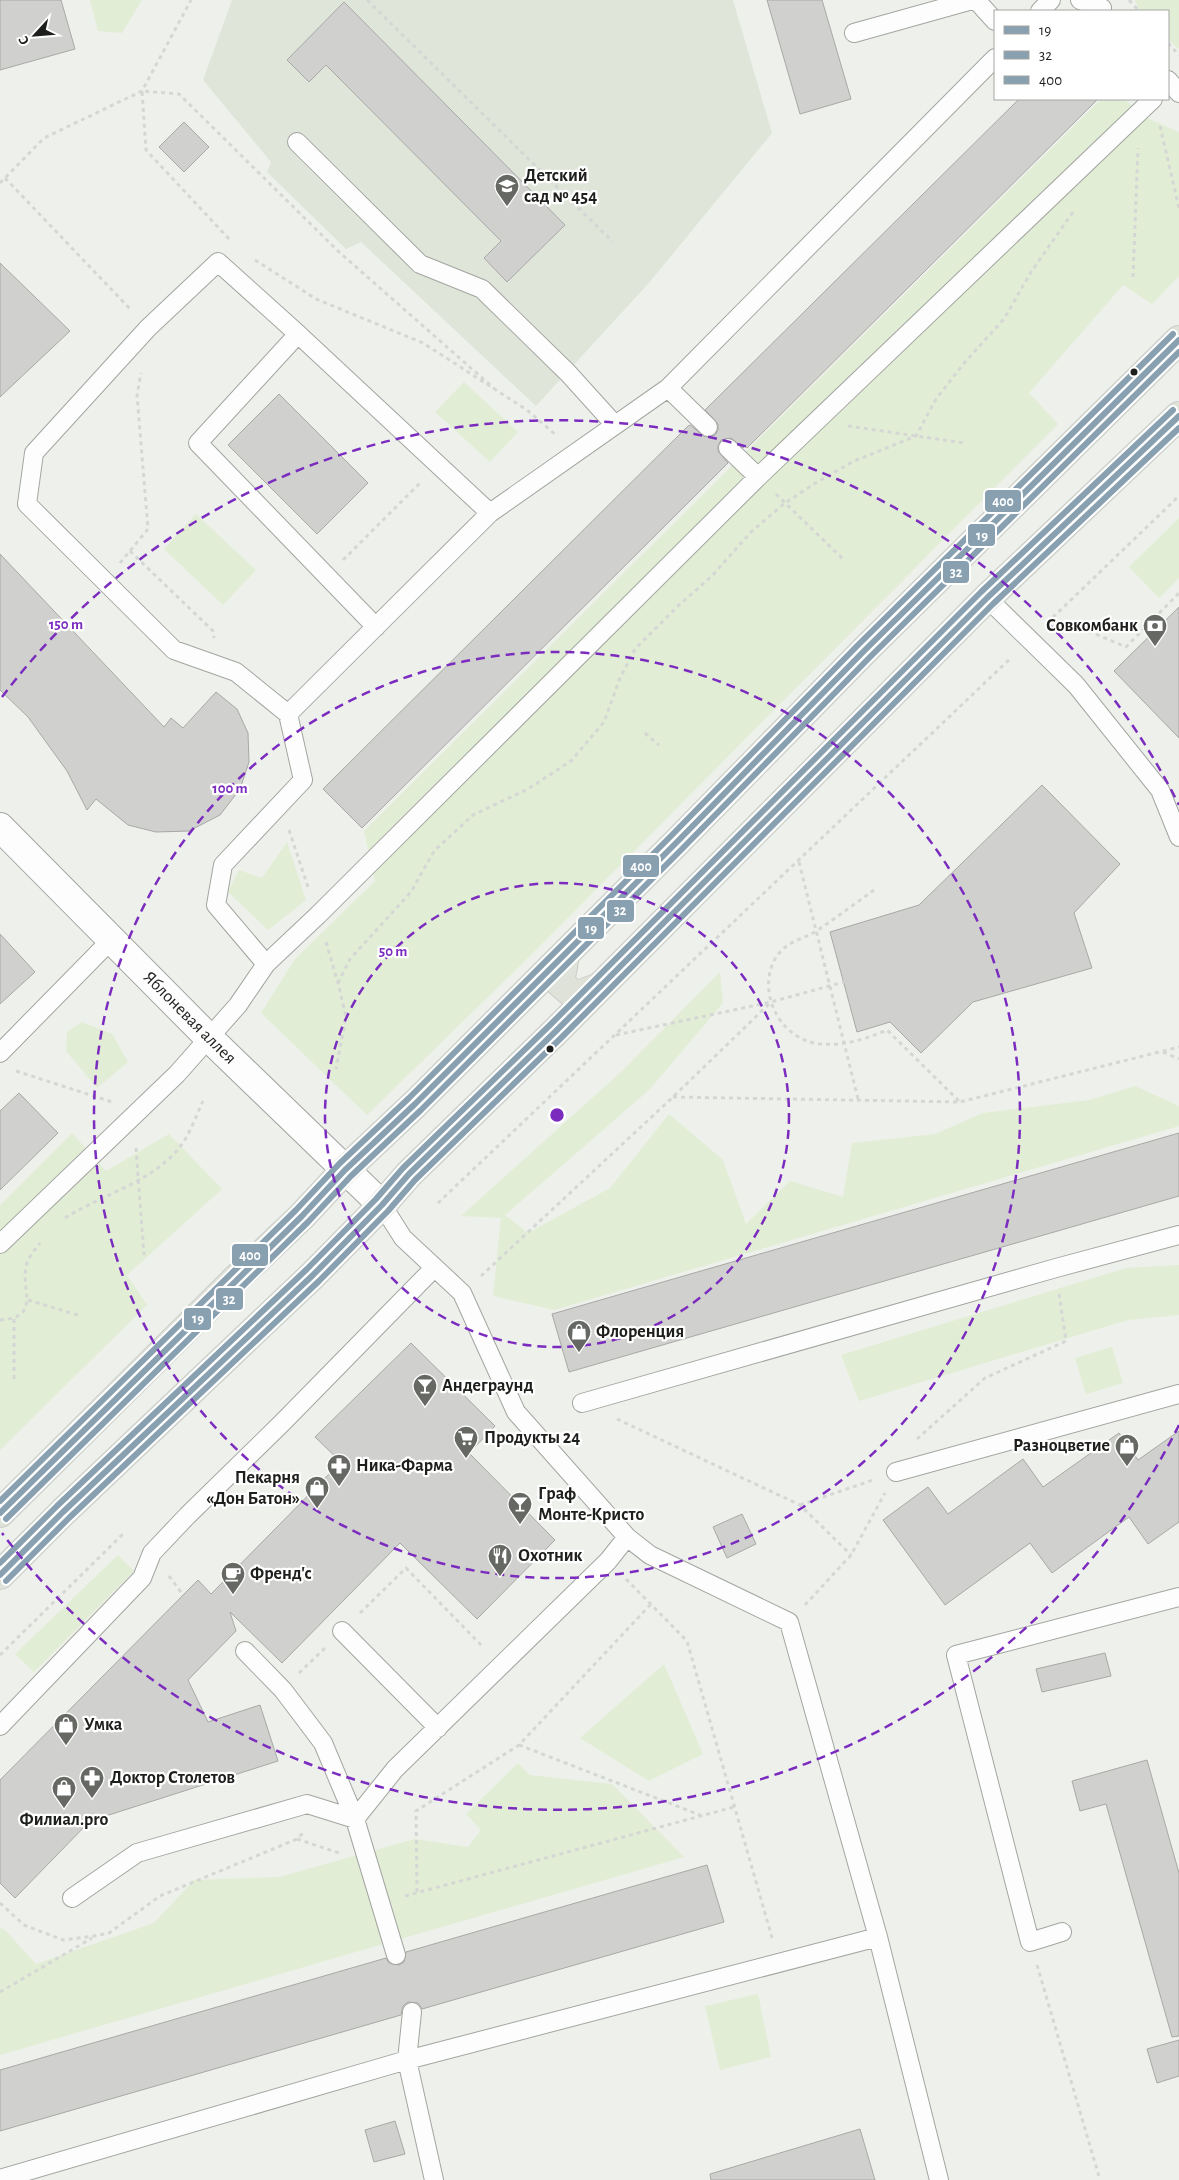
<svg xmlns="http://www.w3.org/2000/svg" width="1179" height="2180" font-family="'Alegreya Sans',sans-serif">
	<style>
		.built { fill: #dfe5d9 }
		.green { fill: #e1edd4 }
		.building { fill: #d0d0ce; stroke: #a8a8a6 }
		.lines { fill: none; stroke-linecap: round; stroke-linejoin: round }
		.service-casing { stroke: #a3a5a1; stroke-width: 20 }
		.minor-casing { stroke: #a3a5a1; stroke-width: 30 }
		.primary-casing { stroke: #cbcdca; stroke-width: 30 }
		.path { stroke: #d5d7d5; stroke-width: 3; stroke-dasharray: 4 4; stroke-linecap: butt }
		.service { stroke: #fcfdfc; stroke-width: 18 }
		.minor { stroke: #fcfdfc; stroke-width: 28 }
		.primary { stroke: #dee2d8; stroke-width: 28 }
		.bus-1-casing { stroke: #fff; stroke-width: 10 }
		.bus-2-casing { stroke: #fff; stroke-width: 10 }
		.bus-3-casing { stroke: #fff; stroke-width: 10 }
		.bus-1 { stroke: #88a0b0; stroke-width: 6 }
		.bus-2 { stroke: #88a0b0; stroke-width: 6 }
		.bus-3 { stroke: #88a0b0; stroke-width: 6 }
		.ring { fill: none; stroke: #7b2cbf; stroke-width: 2.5; stroke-dasharray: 9 6 }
		.bus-dot { fill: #1d1f1c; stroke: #fff; stroke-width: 2 }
		.labels { text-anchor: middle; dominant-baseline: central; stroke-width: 4.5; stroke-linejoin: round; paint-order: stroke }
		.poi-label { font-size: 18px; font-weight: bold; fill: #1d1f1c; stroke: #fff; text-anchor: start }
		.street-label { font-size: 18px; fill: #1d1f1c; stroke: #fff }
		.centre { fill: #7b2cbf; stroke: #fff; stroke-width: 2.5 }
		.ring-label { font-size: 15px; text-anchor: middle; font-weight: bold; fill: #7b2cbf; stroke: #fff; stroke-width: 4.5; stroke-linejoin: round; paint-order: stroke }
		.line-badge { stroke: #fff; stroke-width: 2 }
		.badge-label { font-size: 14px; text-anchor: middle; font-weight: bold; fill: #fff }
	</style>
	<rect width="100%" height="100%" fill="#eef1eb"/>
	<path class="built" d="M232,0H733L772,133L648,284L536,406L361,242L346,249L267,172L271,162L203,80Z"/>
	<path class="green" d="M90,0H142L122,33L98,31Z
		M1135,0H1179V49L1168,39V11H1139Z
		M1101,99H1124L1147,118L1179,132V276L1152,304L1123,285L1029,393L1058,424L529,957L367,1115L261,1013L295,959L375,881L364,831Z
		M464,382L518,432L490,462L435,412Z
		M196,514L256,570L223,605L164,549Z
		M1179,518V578L1159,598L1129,567Z
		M287,842L306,900L268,930L228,892L239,870L262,878Z
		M720,972L723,1003L649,1090L505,1215L528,1233L610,1188L669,1114L723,1160L746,1224L790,1181L843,1197L852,1143L935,1134L983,1113L1089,1100L1135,1086L1179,1106V1126L554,1310L493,1296L501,1218L461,1216L620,1073Z
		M82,1022L112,1034L128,1062L97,1088L66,1051L67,1032Z
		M72,1133L106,1171L169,1134L222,1189L127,1275L147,1305L0,1450V1205Z
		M1179,1265V1315L1128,1320L859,1401L841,1355L1126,1268Z
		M1112,1347L1123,1383L1086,1394L1075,1358Z
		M118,1555L134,1571L34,1672L15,1654Z
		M664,1664L703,1754L649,1781L580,1738Z
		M518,1763L530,1775L612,1784L684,1857L0,2055V1929L3,1928L36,1964L154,1923L194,1880L279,1877L415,1839L468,1847L481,1830L466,1814Z
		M758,1994L771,2057L720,2070L705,2006Z"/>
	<path class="building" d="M0,0H61L75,49L0,70Z
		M767,0H822L851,99L800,114Z
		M344,2L565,225L507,282L484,258L501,241L326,65L309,82L287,60Z
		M1019,99H1098L747,448L745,446L743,448L731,438L721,440L718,446V451L728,463L362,828L323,789L688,426L690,425L705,437L715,435L718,430V424L705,410Z
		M184,122L209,147L184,172L159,147Z
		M0,263L70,331L0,397Z
		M279,394L368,483L317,534L228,445Z
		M0,554L164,727L171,718L183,728L216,692L237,709L248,733L249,762L240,789L220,815L189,831L156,832L128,825L96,799L87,810L67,771L28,717L0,690Z
		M1179,607V738L1114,671Z
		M1042,785L1120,864L1074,913L1092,968L973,1002L921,1053L890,1022L857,1032L830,932L919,905Z
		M0,934L35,972L0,1004Z
		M19,1093L58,1133L0,1190V1111Z
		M1179,1133V1196L569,1372L552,1314Z
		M411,1343L495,1426L469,1453L555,1540L477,1619L400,1543L282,1663L230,1612L236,1631L188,1680L208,1722L260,1705L278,1761L90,1821L15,1898L0,1883V1780L198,1580L211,1594L341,1462L315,1437Z
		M1179,1431V1522L1148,1544L1129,1517L1052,1573L1030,1543L945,1605L883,1520L928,1487L948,1514L1023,1459L1043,1487L1119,1433L1138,1460Z
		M742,1514L756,1544L727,1558L713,1527Z
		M1105,1653L1111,1676L1042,1692L1036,1669Z
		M1147,1760L1179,1873V2036L1172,2037L1106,1804L1080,1811L1072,1781Z
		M707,1865L724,1922L422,2009L418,2003L408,2002L403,2006L401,2015L0,2131V2070L386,1958L389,1963L399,1965L404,1962L406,1952Z
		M1179,2040V2076L1157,2083L1147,2049Z
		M395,2121L405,2154L374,2162L365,2130Z
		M860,2129L875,2180H711L710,2174Z"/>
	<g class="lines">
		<defs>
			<path id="service" d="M976,0L995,21
				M1080,0L1102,8
				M1040,11L1051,0
				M854,33L972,0
				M1168,80L1179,93
				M297,142L420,264L482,289L568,373L615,425
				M668,388L708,427
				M728,448L758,477
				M987,598L1076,685L1160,790L1179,837
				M376,627L198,443L298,334L490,513
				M288,714L490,513L668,388L995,58
				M266,964L216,905L223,865L303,780L288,714L236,672L174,650L27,504L34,453L148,328L218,262L298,334
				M0,1053L112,939
				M382,1205L403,1238L462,1293L516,1412L627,1537L650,1555L789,1622L878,1937L939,2180
				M0,1244L177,1074L238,1005L266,964L318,915L758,477L1153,99
				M582,1403L1056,1268L1179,1235
				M896,1472L1179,1394
				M342,1631L438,1728
				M245,1651L283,1690L323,1743L355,1819L396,1955
				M0,1726L142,1578L152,1553L187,1516L283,1422L434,1268
				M72,1898L137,1853L307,1804L355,1819L395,1769L608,1561L627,1537
				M1062,1932L1030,1942L956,1655L1179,1597
				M412,2012L407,2060L434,2180
				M0,2179L407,2060L878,1937"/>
			<g id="minor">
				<path id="s1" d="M0,827L208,1037L382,1205"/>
			</g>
			<path id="primary" d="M565,955L560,983L575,996L597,988
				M0,1513L237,1278L302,1216L345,1170L415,1104L676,843L864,651L1179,340
				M0,1575L63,1512L313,1275L382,1205L409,1174L556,1031L987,598L1179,416"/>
		</defs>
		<use href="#service" class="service-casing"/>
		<use href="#minor" class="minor-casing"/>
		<use href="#primary" class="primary-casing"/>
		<path class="path" d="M367,0L613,242
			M1129,0L1139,11
			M1168,43L1179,55
			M1160,126L1179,208
			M5,178L132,311
			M0,183L44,138L142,91L191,0
			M229,239L146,150L142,91L179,94L339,252L497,391
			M255,260L316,299L423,343L527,410L557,436
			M1133,277L1138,148
			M848,426L964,443
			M776,494L844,560
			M130,551L213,631L214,638
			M343,560L422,481
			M120,563L148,529L137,395L141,373
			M1047,623L1179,496
			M1058,632L1079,627L1126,647L1179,593
			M645,733L659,745
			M289,830L309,890
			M799,862L858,1099
			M874,890C856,903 837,917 818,930C803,940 786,940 775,959C756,993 781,1041 821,1044C844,1046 866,1039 887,1030L960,1102
			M326,942L338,983L346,1017L336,1069
			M338,983L350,959L411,892L434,851L473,815L528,789L571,761L604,722L620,678L635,649L679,605L712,576L751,532L785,503L814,484L854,461L916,436L936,399L965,362L1004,319L1031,272L1073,212
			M616,1035L771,1002L844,982
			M1163,1052L1179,1059
			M16,1071L112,1102
			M673,1097L960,1102L1179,1047
			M136,1148L144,1255
			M438,1203L1012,657
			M65,1218C103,1194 151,1183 180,1147C190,1134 196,1116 203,1101
			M481,1276L673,1097L771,1002
			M28,1300L81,1316
			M14,1319V1381
			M0,1320C43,1317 19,1289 27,1263C29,1257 35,1249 40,1243
			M617,1419L800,1505L851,1555
			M917,1439L985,1378L1066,1341L1059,1293
			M800,1505L873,1480
			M169,1576L183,1595
			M626,1579L687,1641L773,1941
			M805,1605L851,1555L885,1493
			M360,1613L406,1568L484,1648
			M0,1655L124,1533
			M299,1673L325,1648
			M519,1745L700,1815
			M297,1839L339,1853
			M417,1892L416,1811L519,1745L651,1604
			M405,1896L734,1807
			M0,1903L24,1925L63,1940L94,1936L109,1933L160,1896L297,1839L304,1832
			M1037,1965L1100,2180
			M0,1992L92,1938"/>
		<use href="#service" class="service"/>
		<use href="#minor" class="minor"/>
		<use href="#primary" class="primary"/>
		<defs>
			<path id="bus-1" d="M0,1513L302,1216L345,1170L415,1104L676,843L864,651L1179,340
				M0,1575L63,1512L313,1275L382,1205L409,1174L556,1031L987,598L1179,416"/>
			<path id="bus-2" d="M6,1519L308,1222L351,1176L421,1110L682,849L870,657L1179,352
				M6,1581L69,1518L319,1281L388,1211L415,1180L562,1037L993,604L1179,428"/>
			<path id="bus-3" d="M0,1501L296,1210L339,1164L409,1098L670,837L858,645L1173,334
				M0,1563L57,1506L307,1269L376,1199L403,1168L550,1025L981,592L1173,410"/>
		</defs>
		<use href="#bus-1" class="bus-1-casing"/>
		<use href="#bus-2" class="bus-2-casing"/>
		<use href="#bus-3" class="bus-3-casing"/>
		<use href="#bus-1" class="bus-1"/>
		<use href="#bus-2" class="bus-2"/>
		<use href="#bus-3" class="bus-3"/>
	</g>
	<g class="ring">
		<circle cx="557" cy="1115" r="232"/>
		<circle cx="557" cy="1115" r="463"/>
		<path d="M1179 1425A695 695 0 0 1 2 1533M2 697A695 695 0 0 1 1179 805"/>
	</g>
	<defs>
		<symbol id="school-pin" viewBox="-11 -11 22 30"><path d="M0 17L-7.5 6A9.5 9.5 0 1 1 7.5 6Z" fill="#666864" stroke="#fff"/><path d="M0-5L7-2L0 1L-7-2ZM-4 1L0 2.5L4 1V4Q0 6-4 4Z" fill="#fff"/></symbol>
		<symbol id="bank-pin" viewBox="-11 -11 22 30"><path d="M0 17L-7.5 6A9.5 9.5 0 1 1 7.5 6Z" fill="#666864" stroke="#fff"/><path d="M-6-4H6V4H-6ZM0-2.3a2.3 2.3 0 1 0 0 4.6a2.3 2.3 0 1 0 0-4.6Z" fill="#fff"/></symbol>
		<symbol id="shop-pin" viewBox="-11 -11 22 30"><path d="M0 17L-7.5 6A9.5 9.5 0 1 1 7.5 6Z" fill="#666864" stroke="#fff"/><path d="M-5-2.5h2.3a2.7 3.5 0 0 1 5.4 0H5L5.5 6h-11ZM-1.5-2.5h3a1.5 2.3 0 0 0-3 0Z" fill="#fff"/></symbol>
		<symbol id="bar-pin" viewBox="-11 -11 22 30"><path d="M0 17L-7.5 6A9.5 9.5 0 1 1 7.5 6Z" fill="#666864" stroke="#fff"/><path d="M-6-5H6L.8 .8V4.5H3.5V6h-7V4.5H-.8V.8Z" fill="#fff"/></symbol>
		<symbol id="supermarket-pin" viewBox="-11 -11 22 30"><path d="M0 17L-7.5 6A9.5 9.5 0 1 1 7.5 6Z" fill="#666864" stroke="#fff"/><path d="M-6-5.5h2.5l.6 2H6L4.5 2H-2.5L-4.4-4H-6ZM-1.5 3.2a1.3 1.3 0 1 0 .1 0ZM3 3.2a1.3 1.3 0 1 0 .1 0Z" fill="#fff"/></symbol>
		<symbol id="pharmacy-pin" viewBox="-11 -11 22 30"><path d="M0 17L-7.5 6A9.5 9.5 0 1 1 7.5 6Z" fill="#666864" stroke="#fff"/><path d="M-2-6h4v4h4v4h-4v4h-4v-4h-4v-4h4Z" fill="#fff"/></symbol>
		<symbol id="restaurant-pin" viewBox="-11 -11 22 30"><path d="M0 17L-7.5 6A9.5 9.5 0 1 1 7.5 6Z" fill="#666864" stroke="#fff"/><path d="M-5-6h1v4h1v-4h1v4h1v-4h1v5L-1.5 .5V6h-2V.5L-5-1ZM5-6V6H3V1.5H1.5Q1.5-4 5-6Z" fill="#fff"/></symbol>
		<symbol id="cafe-pin" viewBox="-11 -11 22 30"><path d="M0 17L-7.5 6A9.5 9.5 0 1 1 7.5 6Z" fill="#666864" stroke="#fff"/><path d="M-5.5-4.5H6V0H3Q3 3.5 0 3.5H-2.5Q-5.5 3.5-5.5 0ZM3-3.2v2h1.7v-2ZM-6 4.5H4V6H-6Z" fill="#fff"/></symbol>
	</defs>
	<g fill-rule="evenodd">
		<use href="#school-pin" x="493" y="172" width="28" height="38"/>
		<use href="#bank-pin" x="1141" y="612" width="28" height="38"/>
		<use href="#shop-pin" x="565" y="1318" width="28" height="38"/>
		<use href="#bar-pin" x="411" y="1372" width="28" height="38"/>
		<use href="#supermarket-pin" x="452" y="1424" width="28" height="38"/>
		<use href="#shop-pin" x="1113" y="1432" width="28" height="38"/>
		<use href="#pharmacy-pin" x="325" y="1452" width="28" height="38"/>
		<use href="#shop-pin" x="303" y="1474" width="28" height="38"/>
		<use href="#bar-pin" x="506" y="1490" width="28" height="38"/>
		<use href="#restaurant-pin" x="486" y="1542" width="28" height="38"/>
		<use href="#cafe-pin" x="219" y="1560" width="28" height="38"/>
		<use href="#shop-pin" x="52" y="1711" width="28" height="38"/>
		<use href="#pharmacy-pin" x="78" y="1764" width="28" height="38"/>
		<use href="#shop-pin" x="50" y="1774" width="28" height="38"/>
	</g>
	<g class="bus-dot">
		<circle cx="1134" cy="372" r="4.5"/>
		<circle cx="550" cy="1049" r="4.5"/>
	</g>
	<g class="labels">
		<g class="poi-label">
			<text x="524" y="176">Детский<tspan x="524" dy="21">сад № 454</tspan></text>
			<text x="1138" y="626" text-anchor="end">Совкомбанк</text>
			<text x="596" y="1332">Флоренция</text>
			<text x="442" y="1386">Андеграунд</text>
			<text x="484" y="1438">Продукты 24</text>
			<text x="1110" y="1446" text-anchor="end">Разноцветие</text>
			<text x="356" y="1466">Ника-Фарма</text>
			<text x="300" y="1478" text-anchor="end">Пекарня<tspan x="300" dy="21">«Дон Батон»</tspan></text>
			<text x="538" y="1494">Граф<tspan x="538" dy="21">Монте-Кристо</tspan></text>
			<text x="518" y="1556">Охотник</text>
			<text x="250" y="1574">Френд'с</text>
			<text x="84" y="1725">Умка</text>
			<text x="110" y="1778">Доктор Столетов</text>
			<text x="64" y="1820" text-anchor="middle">Филиал.pro</text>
		</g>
		<g class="street-label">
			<text stroke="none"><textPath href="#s1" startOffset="269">Яблоневая аллея</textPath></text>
		</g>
	</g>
	<circle cx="557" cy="1115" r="8" class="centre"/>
	<g class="ring-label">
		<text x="66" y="629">150 m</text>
		<text x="230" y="793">100 m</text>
		<text x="393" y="956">50 m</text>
	</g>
	<g class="line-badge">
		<rect x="984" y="489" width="38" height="24" rx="5" fill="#88a0b0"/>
		<rect x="967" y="523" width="29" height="24" rx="5" fill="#88a0b0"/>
		<rect x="942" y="560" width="28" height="24" rx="5" fill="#88a0b0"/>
		<rect x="622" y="854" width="38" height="24" rx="5" fill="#88a0b0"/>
		<rect x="606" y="899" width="29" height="24" rx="5" fill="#88a0b0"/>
		<rect x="577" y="916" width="28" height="24" rx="5" fill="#88a0b0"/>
		<rect x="231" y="1243" width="38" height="24" rx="5" fill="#88a0b0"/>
		<rect x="215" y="1287" width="29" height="24" rx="5" fill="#88a0b0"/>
		<rect x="183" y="1307" width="29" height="24" rx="5" fill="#88a0b0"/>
	</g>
	<g class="badge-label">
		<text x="1003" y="506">400</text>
		<text x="982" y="540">19</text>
		<text x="956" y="577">32</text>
		<text x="641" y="871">400</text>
		<text x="620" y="915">32</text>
		<text x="591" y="933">19</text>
		<text x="250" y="1260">400</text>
		<text x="229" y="1304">32</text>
		<text x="198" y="1323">19</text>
	</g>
	<rect x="994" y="10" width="175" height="90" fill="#ffffff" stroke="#a5a5a4"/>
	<rect x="1004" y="26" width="25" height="8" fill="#88a0b0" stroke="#a5a5a4"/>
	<text x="1039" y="35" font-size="15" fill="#1d1f1c">19</text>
	<rect x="1004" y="51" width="25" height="8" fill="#88a0b0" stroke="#a5a5a4"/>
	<text x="1039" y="60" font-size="15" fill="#1d1f1c">32</text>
	<rect x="1004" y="76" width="25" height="8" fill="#88a0b0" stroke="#a5a5a4"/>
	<text x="1039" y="85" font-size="15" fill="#1d1f1c">400</text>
	<g transform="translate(35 35) rotate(244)" stroke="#ffffff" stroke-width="4" paint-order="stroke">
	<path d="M0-4L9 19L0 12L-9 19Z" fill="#1d1f1c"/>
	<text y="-8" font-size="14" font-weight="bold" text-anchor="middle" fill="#1d1f1c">С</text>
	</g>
</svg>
